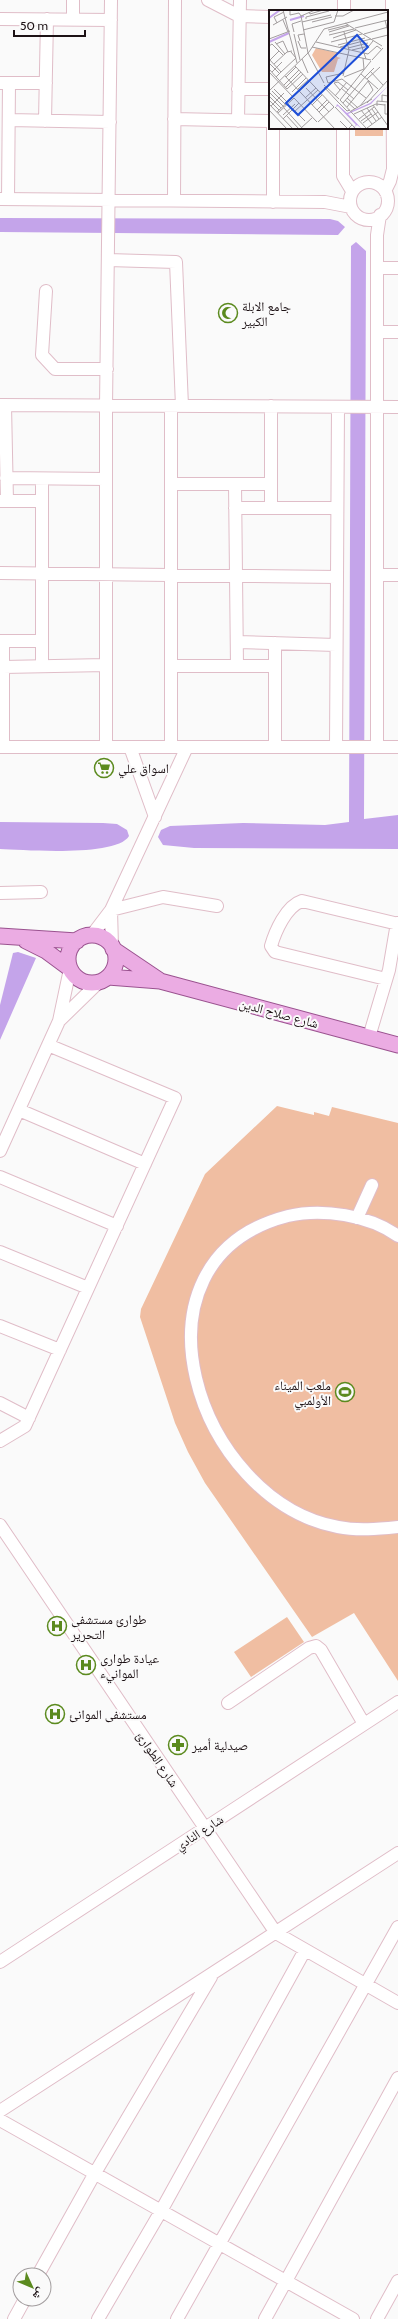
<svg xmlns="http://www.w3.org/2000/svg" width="398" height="2319" font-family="Cabin,'Noto Naskh Arabic',sans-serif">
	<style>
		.green { fill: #f0bea2 }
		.water { fill: #c4a4ea }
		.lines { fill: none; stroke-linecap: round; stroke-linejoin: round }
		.minor-casing { stroke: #e0bdc8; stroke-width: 14 }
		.major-casing { stroke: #9a528f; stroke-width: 17 }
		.minor { stroke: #fff; stroke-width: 12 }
		.major { stroke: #ebace3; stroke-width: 15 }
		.labels { text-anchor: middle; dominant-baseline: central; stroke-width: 4; stroke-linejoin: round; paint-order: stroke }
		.poi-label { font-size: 13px; fill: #1d1215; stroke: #fafafa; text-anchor: start }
		.street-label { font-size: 13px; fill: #1d1215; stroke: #fafafa }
		.inset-river { fill: none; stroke: #c4a4ea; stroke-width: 2 }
		.inset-road { fill: none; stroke: #a29d9e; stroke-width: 1 }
		.view { fill: #1d4ed8; fill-opacity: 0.15; stroke: #1d4ed8; stroke-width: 2 }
		.inset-edge { fill: none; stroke: #1d1215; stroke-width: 2 }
	</style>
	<rect width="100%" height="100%" fill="#fafafa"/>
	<path class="green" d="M355,128H383V136H355Z
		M277,1106L314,1115V1112L329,1116L332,1107L398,1123V1681L354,1613L312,1637L205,1483L188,1452L175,1423L140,1317L141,1309L205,1174Z
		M287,1617L304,1642L251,1677L234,1652Z"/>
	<path class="water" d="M0,218L330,219L338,221L345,227L338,235L0,232Z
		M356,242L366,251L364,819L398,815V849L194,848L163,845L158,837L161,830L170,826L243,823L325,825L349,822L351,246Z
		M0,822L103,823L117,824L127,830L129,836C117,857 25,850 0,849Z
		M18,952L36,958L0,1040V1005L13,953Z"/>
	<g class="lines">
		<defs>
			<path id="minor" d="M208,0L239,16L270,17
				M344,11V0
				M0,19L111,20
				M73,19V0
				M0,83H46
				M238,89H270
				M174,119L270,121
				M9,120L110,122
				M45,121L47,19
				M238,121L240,0
				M273,128V202
				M343,128V176L352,191
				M350 201a19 19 0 1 1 38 0a19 19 0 1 1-38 0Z
				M385,191L390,181L393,169L392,0
				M0,199L325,202L351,207
				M8,199L9,83
				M174,201L175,0
				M108,260L176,262L182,406
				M377,268H398
				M46,291L42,355L55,369H107
				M377,332H398
				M0,405L398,407
				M5,405L7,501
				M271,406V507
				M6,478L106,479
				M171,484H270
				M235,484L237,666
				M0,501H42
				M235,508H337
				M0,573L337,577
				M377,575H398
				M0,641H42
				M3,641V747
				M237,642L336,645
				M42,666V479
				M171,666H275
				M3,667L106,665
				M0,747H398
				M106,747V406L111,0
				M130,747L155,817
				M171,747V406
				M275,747V643
				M336,747L338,407
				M377,747V235L380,215
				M0,893L41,892
				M111,910L163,897L217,906
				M111,910L112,946
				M92,935L111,910L187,747
				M386,979L275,952L271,946C275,932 286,906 302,901L398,924
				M59,1021L98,983
				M369,1037L389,970L397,923
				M19,1110L145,1164
				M0,1151L59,1021L70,969
				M0,1177L117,1226
				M357,1218L372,1185
				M398,1236C369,1215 322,1208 288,1216C117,1260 197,1501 338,1527C358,1531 378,1529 398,1527
				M0,1252L88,1288
				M0,1326L60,1350
				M0,1403L29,1418
				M0,1441L25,1426L175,1098L48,1045
				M0,1525L276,1933L398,2003
				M228,1703L309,1648L316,1646L321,1650L364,1724
				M0,1962L398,1702
				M0,2111L398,1853
				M0,2120L353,2319
				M38,2275L95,2173L211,1977
				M14,2319L25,2299
				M98,2319L161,2211L305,1950
				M177,2319L398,1927
				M265,2319L398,2078
				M377,2319L398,2281"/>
			<path id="major" d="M68 959a24 24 0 1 1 48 0a24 24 0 1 1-48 0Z
				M0,936L77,941
				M26,941L46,951L69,968
				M113,949L159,980
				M108,977L160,981L398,1045"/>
		</defs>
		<use href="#minor" class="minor-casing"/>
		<use href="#major" class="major-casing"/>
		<use href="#minor" class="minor"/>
		<use href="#major" class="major"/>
	</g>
	<defs>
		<symbol id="mosque-ring" viewBox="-11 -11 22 22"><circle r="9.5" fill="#fafafa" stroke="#5b8a1e" stroke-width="1.5"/><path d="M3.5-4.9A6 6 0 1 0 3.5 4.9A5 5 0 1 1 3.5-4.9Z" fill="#5b8a1e"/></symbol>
		<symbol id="supermarket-ring" viewBox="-11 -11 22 22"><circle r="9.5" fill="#fafafa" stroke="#5b8a1e" stroke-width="1.5"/><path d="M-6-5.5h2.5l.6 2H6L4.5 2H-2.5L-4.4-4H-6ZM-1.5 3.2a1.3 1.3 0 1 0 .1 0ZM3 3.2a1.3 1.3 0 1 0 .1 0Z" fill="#5b8a1e"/></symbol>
		<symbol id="stadium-ring" viewBox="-11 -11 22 22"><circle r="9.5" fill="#fafafa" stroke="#5b8a1e" stroke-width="1.5"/><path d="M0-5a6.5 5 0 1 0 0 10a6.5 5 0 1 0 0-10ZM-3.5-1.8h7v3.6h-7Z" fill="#5b8a1e"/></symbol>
		<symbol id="hospital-ring" viewBox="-11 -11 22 22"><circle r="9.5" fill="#fafafa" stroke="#5b8a1e" stroke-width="1.5"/><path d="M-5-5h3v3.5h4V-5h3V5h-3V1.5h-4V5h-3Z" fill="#5b8a1e"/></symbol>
		<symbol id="pharmacy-ring" viewBox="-11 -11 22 22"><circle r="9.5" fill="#fafafa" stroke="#5b8a1e" stroke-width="1.5"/><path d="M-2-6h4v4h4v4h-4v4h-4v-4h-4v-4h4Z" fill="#5b8a1e"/></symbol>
	</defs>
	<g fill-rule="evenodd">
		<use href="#mosque-ring" x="217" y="302" width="22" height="22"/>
		<use href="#supermarket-ring" x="93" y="757" width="22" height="22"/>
		<use href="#stadium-ring" x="334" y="1381" width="22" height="22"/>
		<use href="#hospital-ring" x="46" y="1615" width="22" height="22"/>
		<use href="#hospital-ring" x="75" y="1654" width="22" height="22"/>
		<use href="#hospital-ring" x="44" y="1703" width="22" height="22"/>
		<use href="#pharmacy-ring" x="167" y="1734" width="22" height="22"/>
	</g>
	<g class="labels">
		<g class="poi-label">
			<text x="242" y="306">جامع الابلة<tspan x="242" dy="15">الكبير</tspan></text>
			<text x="118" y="768">اسواق علي</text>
			<text x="331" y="1385" text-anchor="end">ملعب الميناء<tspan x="331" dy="15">الأولمبي</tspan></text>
			<text x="71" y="1619">طوارئ مستشفى<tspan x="71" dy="15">التحرير</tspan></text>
			<text x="100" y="1658">عيادة طوارى<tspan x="100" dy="15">الموانيء</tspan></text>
			<text x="69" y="1714">مستشفى الموانئ</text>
			<text x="192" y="1745">صيدلية أمير</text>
		</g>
		<g class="street-label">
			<text transform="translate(279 1013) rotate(15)">شارع صلاح الدين</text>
			<text transform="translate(158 1759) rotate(56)">شارع الطوارئ</text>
			<text transform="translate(199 1832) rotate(-33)">شارع النادي</text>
		</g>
	</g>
	<g transform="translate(269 10)">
		<rect width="119" height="119" fill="#fafafa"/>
		<path d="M47,38L68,43V47L72,48L69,49L65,62H53L43,45Z" fill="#f0bea2"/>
		<path d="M119,76L102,94L79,104L93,119L88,115L83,119L87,115L69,96L67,97L68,94L78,103L101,93Z" fill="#c4a4ea"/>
		<path class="inset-river" d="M0,8L11,0M21,10L35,6M0,32L20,23"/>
		<path class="inset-road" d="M14,0L28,53M21,0V5L30,3L32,6L39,43M40,2L41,4L54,0M32,6L46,0M66,6H74L85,0M37,9V7L60,1M14,10L19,22M116,10L119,22M33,12L62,5M43,12L63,7M8,13L5,7L15,2M76,13L113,36M4,15L18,7M86,18L119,10M34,20L65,12L69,0M59,20L79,15M25,22L23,14L32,11M60,22L80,16M25,24L31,50M95,24L119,17M60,25L85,19M89,25L97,49M64,28L87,20M0,29L21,21M103,29L119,25M29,31L32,38H37M31,31L29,25L35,24M6,32L16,44M47,32L99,44L108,36L112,39M62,32L93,24M7,34L14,31L19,42M69,35L96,28M0,36L3,34L14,45M43,37L102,50M71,37L102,29M79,38L99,33M83,40L100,36L104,31M39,43L55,73M0,49L12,62L7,67M33,49L39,63M1,50L10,41M103,50L114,38M0,53L11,64M5,54L18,42L23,41M26,56L65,97M0,59L18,79L34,64M101,61L114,75M0,62L24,87M3,62L13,52M12,62L27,48L22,42M92,64L109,79M16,66L66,119M74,66L80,40L75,22M17,67L27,57M75,67L95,59L94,48M96,67L105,58M73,69L97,88M98,69L111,57M59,73L57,67L75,63M59,73L73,69M15,75L30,60M55,75L70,89M17,77L32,62M55,77L69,92M37,78L60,102M72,78L85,89M5,79L18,92M29,79L39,70M71,80L65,73L69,72L79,80M0,81L40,42L55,19L119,2M3,81L17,95M23,82L37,68M1,83L15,97M0,86L12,98M66,86L78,72M24,87L41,71M25,88L48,112M36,88L47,78M78,88L89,98M0,90L10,100M71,90L102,51M71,90L98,119M76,90L86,99M113,91V85L119,86M69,92L78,101L81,100M74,93L96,67M98,93L119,70M0,94L24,119M116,94V104H119M43,95L53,85M104,95L119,116M2,96L15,83M91,96L104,80L99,71M108,96V91L119,92M66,97L87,119M78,97L100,70M15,98L34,119M98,98L107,111M103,99L110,109M0,100L18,119M48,100L58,90M92,100L103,114M26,101L36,111M82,101L103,89M8,102L24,87M25,102L49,80M50,102L60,92M9,103L25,88M85,104L107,94L116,95M14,105L26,94M17,105L30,119M14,109L30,93M90,109L105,97M71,111L79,119L83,115M92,111L102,104M49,112L65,97M94,113L109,102M32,118L43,108M98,118L113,107"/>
		<path class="view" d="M88,25L99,37L29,105L17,93Z"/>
		<rect width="119" height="119" class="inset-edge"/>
	</g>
	<g transform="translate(32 2287) rotate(134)"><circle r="19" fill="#fafafa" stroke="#a29d9e"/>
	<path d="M0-3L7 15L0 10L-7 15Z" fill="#5b8a1e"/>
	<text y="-6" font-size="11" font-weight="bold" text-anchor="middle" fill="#1d1215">ش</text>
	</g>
	<path d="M14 30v6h71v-6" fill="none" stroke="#1d1215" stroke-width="2"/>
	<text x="20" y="30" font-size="12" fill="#1d1215" stroke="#fafafa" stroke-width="3" paint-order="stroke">50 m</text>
</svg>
